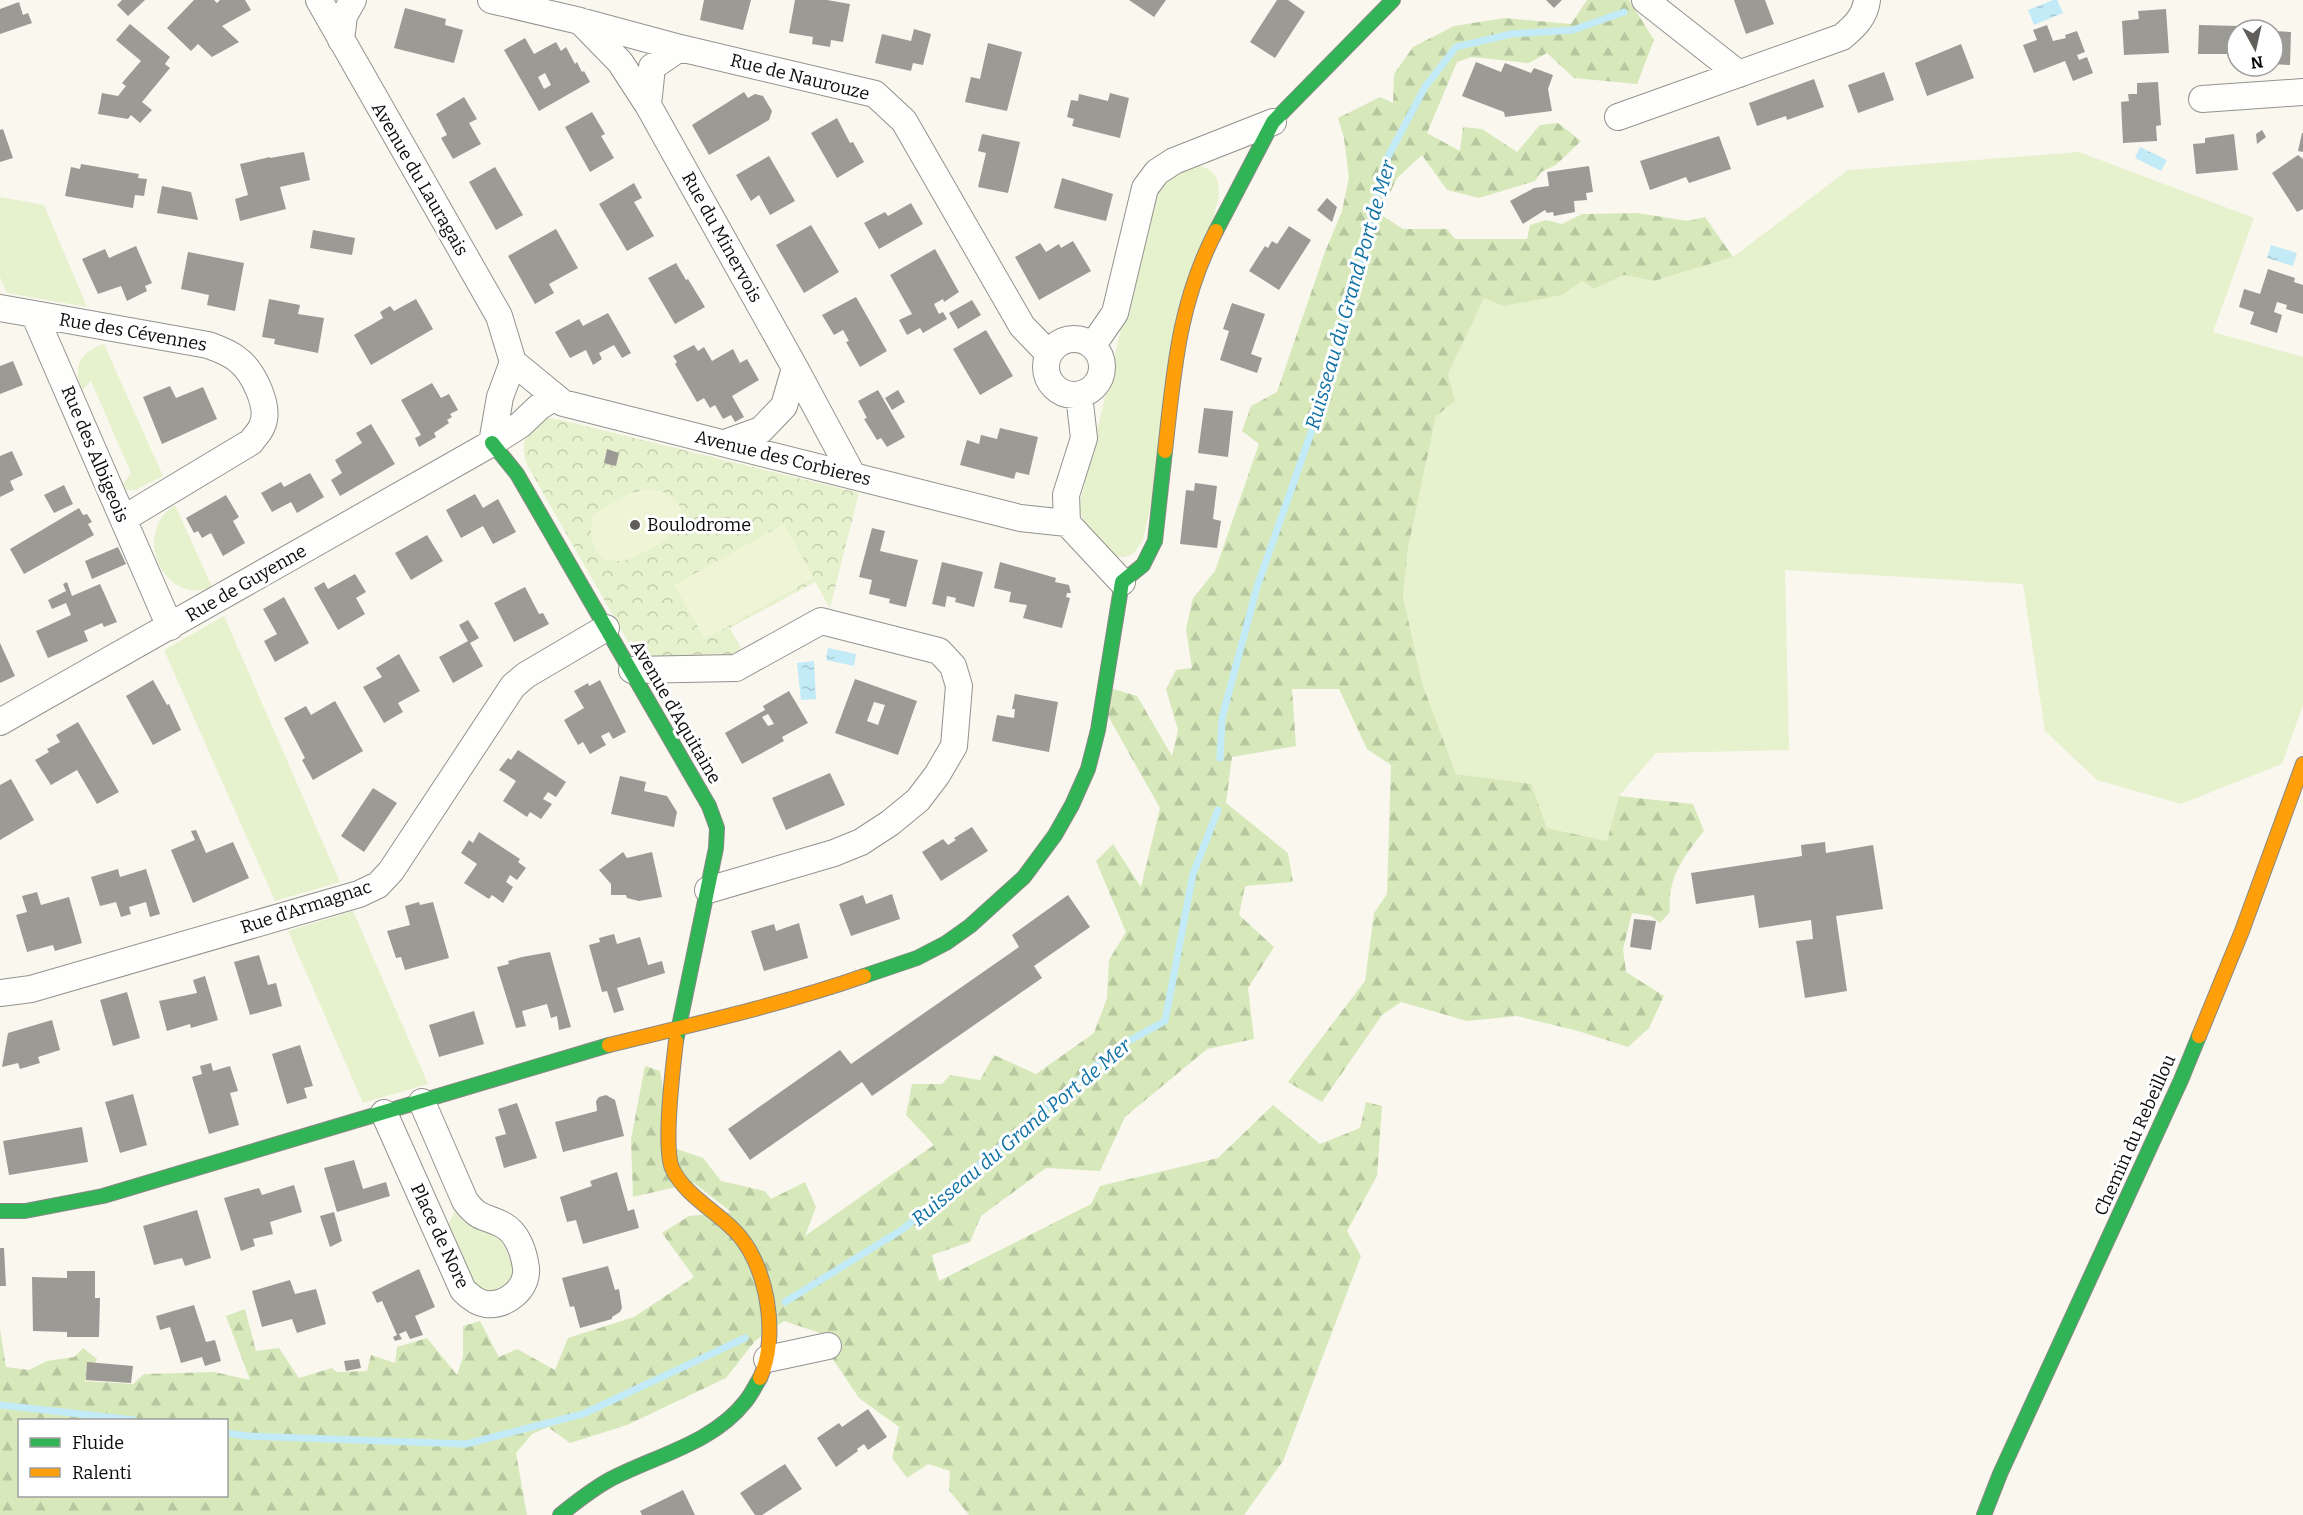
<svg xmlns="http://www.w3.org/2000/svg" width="2303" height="1515" font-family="Bitter,serif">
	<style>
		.grass { fill: #e6f1cd }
		.forest { fill: url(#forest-firs); fill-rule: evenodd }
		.park { fill: url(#park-crowns) }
		.pitch { fill: #f0f4d7 }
		.water { fill: url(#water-ripples) }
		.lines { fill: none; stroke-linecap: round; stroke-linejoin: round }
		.stream { stroke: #c3eaf7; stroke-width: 7 }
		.building { fill: #9c9a95; fill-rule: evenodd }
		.street-casing { stroke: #93928e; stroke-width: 28 }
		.fast-casing { stroke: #8a8885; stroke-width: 16 }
		.slow-casing { stroke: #8a8885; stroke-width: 16 }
		.street { stroke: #fefefd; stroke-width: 26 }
		.fast { stroke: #30b455; stroke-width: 14 }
		.slow { stroke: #ff9f0a; stroke-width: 14 }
		.poi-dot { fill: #5f5e5b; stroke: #fff; stroke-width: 2 }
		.labels { text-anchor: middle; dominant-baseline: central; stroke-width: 6; stroke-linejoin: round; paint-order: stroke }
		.street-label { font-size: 18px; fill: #0c0c0c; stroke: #fff }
		.poi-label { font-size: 18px; fill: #0c0c0c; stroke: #fff; text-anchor: start }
		.water-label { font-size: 20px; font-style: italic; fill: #0e71a5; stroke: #fff }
	</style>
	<defs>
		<pattern id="forest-firs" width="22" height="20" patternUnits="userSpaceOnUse" patternTransform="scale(1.5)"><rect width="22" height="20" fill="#d7e9bb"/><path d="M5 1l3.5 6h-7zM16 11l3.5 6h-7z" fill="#b7c7a0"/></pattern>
		<pattern id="park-crowns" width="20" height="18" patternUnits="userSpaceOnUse" patternTransform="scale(1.5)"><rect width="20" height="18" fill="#e6f1cd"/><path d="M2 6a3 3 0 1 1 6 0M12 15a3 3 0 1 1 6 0" fill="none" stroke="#c4cdaf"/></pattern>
		<pattern id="water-ripples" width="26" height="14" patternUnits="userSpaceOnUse" patternTransform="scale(1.5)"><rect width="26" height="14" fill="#c3eaf7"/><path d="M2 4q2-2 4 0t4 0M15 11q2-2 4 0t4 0" fill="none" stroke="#a6c8d3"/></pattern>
	</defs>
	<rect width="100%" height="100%" fill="#faf7ef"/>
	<path class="grass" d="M2079,152L2254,218L2213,332L2303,357V705L2282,764L2181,804L2097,780L2045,731L2023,584L1785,570L1789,750L1656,753L1619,796L1607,841L1547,828L1531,785L1456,774L1422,683L1403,596L1408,548L1436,416L1455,401L1448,374L1484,297L1562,295L1582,281L1594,289L1624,275L1654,281L1733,257L1848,170Z
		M1200,166C1215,170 1219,179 1219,194L1143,540L1134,553L1125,557L1115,556L1086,529L1079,507L1153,194C1165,179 1180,169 1200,166Z
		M0,197L44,205L87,307L7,293L0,277Z
		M104,344L163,476L135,490H127L123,484L131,473L91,381L82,390C72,366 80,352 104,344Z
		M175,505L212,587C167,607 129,535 175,505Z
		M224,616L340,882L275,901L164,650Z
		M353,911L428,1084L363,1103L288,931Z
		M455,1211C469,1234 483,1224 498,1238C503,1242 506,1248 508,1255C516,1276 515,1281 496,1294L474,1290L446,1229Z"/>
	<path class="forest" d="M1587,0H1629L1654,40L1637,84L1574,78L1547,53L1529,63L1472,57L1457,62L1427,133L1460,151L1463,127L1482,129L1517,152L1540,125L1558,123L1581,141L1556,165L1541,172L1535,181L1479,198L1447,190L1422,155L1397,178L1380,214L1403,229H1447L1455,239H1527L1530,225L1546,220L1562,224L1582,214L1637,213L1688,221L1705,217L1733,257L1654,281L1624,275L1594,289L1582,281L1562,295L1504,306L1484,298L1448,374L1455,401L1436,416L1408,548L1403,596L1422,683L1456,774L1531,784L1547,828L1607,841L1619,796L1693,804L1704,831C1684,856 1667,878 1670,912L1660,923L1651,916L1632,913L1623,949L1626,972L1664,996L1649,1028L1628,1047L1578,1031L1517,1016L1467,1021L1401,1002L1382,1015L1322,1102L1288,1082L1365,981L1374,913L1387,894L1391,765L1367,749L1339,689H1292L1296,746L1232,757L1226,803L1288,853L1293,882L1245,886L1239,915L1274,947L1248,988L1254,1039L1207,1049L1125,1117L1100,1171L1046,1168L981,1216L970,1242L932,1255L939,1281L1091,1204L1100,1186L1218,1158L1273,1105L1320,1144L1360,1128L1366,1102L1382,1106L1377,1176L1347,1231L1361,1256L1283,1461L1244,1515H969L949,1490L950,1471L928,1464L907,1478L892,1458L899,1427L859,1398L830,1355L826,1335L784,1321L755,1341L726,1378L627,1425L570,1443L548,1427L532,1434L516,1453L527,1515H0V1329L6,1367L29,1370L47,1361L74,1357L83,1348L97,1359L85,1381L133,1384L144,1374L214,1372L250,1380L226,1316L245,1309L256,1351L279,1348L299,1378L332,1368L337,1372L367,1371L371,1355L395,1363L397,1347L427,1338L457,1375L463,1357V1326L480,1321L499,1357L517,1349L555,1370L568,1338L634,1317L694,1277L662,1233L689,1216L731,1212L694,1183L633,1197L631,1139L645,1066L660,1071L674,1148L703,1158L721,1181L765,1191L771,1199L805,1182L816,1207L805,1236L934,1145L906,1115L912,1084H942L950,1075L980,1080L994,1055L1036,1074L1094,1033L1107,998L1109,960L1126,932L1096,861L1113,844L1141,887L1160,808L1108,716L1110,688L1137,696L1172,756L1178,730L1166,689L1176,670L1192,668L1186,629L1193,598L1215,571L1259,444L1242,431L1251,406L1277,392L1325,252L1342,211L1349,177L1344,138L1338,118L1380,97L1393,103L1394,74L1413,47L1454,26L1505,18L1571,24ZM20,1420H226V1496H20Z"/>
	<path class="park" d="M548,418L561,420L859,493L830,608L815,582L730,628L744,654L730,661L645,659L634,652L526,463C520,441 527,427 548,418Z"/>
	<path class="pitch" d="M647,489C663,491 684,497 681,518C680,524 678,530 673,534C664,541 631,561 620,561C592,563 588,536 593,515L628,494Z
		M784,524L814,578L705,639L674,585Z"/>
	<path class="water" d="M2053,0H2057L2063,13L2034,25L2028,10Z
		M2140,147L2167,160L2161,171L2135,158Z
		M2271,245L2297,253L2293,266L2267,258Z
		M828,648L856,654L854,666L826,660Z
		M814,661L816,699L801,700L797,663Z"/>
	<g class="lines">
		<path class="stream" d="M1220,758L1222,718L1257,587L1312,430L1356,288L1385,162L1425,87L1456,47L1511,34L1573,30L1624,12
			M785,1302L903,1229L1118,1047L1165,1021L1193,874L1218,810
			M0,1405L134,1420
			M226,1433L248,1436L466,1444L583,1414L745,1338"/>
	</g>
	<path class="building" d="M122,0H145L128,16L117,5Z
		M194,0H214L217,3L220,0H245L251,10L222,26L239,42L212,57L198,44L191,51L167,28Z
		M704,0H751L743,30L700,20Z
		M795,0H827L850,4L843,42L831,40L830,47L812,44L813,37L789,33Z
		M1129,0H1166L1154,17Z
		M1277,0H1288L1305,12L1275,58L1250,42Z
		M1546,0H1562L1554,8Z
		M1734,0H1765L1774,24L1746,34Z
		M19,2L23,15L28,13L32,23L0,34V9Z
		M405,8L446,19L445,25L463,30L454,63L394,48Z
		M2166,9L2169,53L2124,55L2122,21L2139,19L2138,11Z
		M130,24L170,57L165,64L170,68L142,102L152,110L140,123L131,115L128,119L98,114L102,93L118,96L126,86L122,83L141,61L116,40Z
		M2047,25L2053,41L2066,38L2065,35L2077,31L2085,52L2077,55L2079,60L2087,57L2093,73L2073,81L2065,61L2034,73L2023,45L2037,40L2033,30Z
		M2199,25L2239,26V30H2237V54H2198Z
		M914,29L931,34L923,65L913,63L911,71L875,63L882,34L911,41Z
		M2273,31L2291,32L2290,65L2273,64Z
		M525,38L534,54L556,42L561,51L566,47L575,64L577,62L582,72L584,71L590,82L539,111L504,50ZM545,73L551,85L544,89L538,77Z
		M988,43L1022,52L1007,111L965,102L971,77L980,79Z
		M1961,44L1974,78L1927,96L1915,63Z
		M1476,62L1501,72L1505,63L1531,73L1534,68L1553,75L1548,89L1552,111L1505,117L1504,112L1462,96Z
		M1884,72L1894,100L1858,113L1848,85Z
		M1814,79L1824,107L1787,120L1786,116L1757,126L1749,103Z
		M2158,82L2161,125L2156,126L2157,141L2123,143L2121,102L2129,101L2128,94H2137V83Z
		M744,92L748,98L755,94L763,96L772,111L769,120L709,155L692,125Z
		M1110,93L1129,98L1120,138L1072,126L1074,119L1067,117L1071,100L1078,101L1079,94L1108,101Z
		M464,97L477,119L469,123L481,144L453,159L441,138L447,135L436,114Z
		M592,112L605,134L601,136L614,158L590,172L565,127Z
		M837,118L850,143L853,142L864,162L837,178L811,133Z
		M3,129L13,158L0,162V130Z
		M2262,130L2266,137L2257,144L2256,134Z
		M2302,133H2303V152L2298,151Z
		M982,134L1020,142L1008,193L978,187L986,153L978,151Z
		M2234,134L2238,170L2196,174L2193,144L2205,143V138Z
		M1719,136L1731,169L1689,183L1686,177L1650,190L1640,161Z
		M304,152L310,180L280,187L286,209L240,221L235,199L248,195L240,164L270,157V158Z
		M2298,155L2303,159V209L2297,212L2272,173Z
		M769,156L795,201L770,215L759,195L751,201L736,175Z
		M81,164L139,174L138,178L147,179L144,196L135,195L133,208L65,196L71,167L80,169Z
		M1589,166L1593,192L1586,193L1587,200L1574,201L1575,212L1554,216L1553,212L1547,213L1545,210L1523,224L1510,201L1534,188L1549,186L1547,172Z
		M495,167L523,215L496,230L469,182Z
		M1062,178L1113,194L1106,221L1054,208Z
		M634,183L642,198L634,202L654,236L627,251L599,204Z
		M162,186L191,192L198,220L157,213Z
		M1327,198L1337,207L1332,222L1317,210Z
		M911,203L923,224L879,249L864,223L885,212L888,216Z
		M811,225L839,272L804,293L776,245Z
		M1289,226L1311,240L1279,290L1249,271L1265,246L1268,248L1272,241L1277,244Z
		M556,229L578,268L549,284L554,293L535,304L508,256Z
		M313,230L355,238L352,255L310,248Z
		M1073,241L1091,271L1039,300L1015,257L1040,243L1046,252L1059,244L1061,248Z
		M136,246L152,283L145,286L147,291L127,301L121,286L98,294L82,259L105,249L109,258Z
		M935,249L959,292L944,302L943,299L934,304L939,314L943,312L947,319L923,333L920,328L907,335L899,320L912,314L890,275Z
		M188,252L244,263L235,311L207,305L209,295L181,289Z
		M676,263L686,280L688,279L705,307L675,324L648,278Z
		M2268,269L2295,278L2294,282L2303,285V314L2286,309L2287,305L2277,302L2274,312L2282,315L2277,333L2250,324L2254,312L2239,307L2244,289L2260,294Z
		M856,297L887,351L860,367L846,342L849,341L843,330L834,335L822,315Z
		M269,299L300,305L298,314L324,318L318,353L274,344L275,339L262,337Z
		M416,299L433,329L371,365L354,335L383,318L380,312L390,306L394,311Z
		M972,300L981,315L958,329L949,313Z
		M1232,303L1265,314L1251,354L1262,358L1257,373L1220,360L1229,331L1223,329Z
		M608,313L631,353L622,358L614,345L599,353L602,359L593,365L586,350L570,358L555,332L579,319L583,326Z
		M986,330L1013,376L980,395L953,349Z
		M694,345L698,351L704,347L712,361L733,349L740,363L747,359L759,380L732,396L744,417L735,422L731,415L723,419L715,405L710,408L704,398L697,402L675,364L677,362L673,356Z
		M13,361L23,385L0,394V366Z
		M432,383L441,398L449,394L458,410L450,414L452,417L447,420L449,423L434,433L436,437L419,447L415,438L421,435L401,400Z
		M170,386L176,398L203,387L217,419L162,444L143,397Z
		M878,390L905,437L887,447L881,438L877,440L864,419L867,418L858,401Z
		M898,390L905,402L892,410L885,398Z
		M1204,408L1233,411L1228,457L1198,453Z
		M371,424L395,464L340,496L331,480L342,473L335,460L362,443L356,433Z
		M1000,428L1038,437L1029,475L1016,472L1014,479L960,465L967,440L979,444L981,435L997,439Z
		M607,449L619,453L616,466L604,463Z
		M12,451L23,475L10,481L14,490L0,497V456Z
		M310,473L324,497L297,513L291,502L272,512L261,493L281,482L284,487Z
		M1195,483L1217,486L1213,519L1221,521L1217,548L1180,544L1186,490L1194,491Z
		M64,485L73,504L54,513L44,495Z
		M475,494L483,508L498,499L516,532L493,544L483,526L461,538L446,510Z
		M226,495L239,517L233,521L245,543L223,556L211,533L202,538L198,531L194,533L186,518Z
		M79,508L83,515L87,514L92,522L88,524L94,535L24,574L10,549Z
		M872,528L885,531L880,551L918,560L906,607L889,603L890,599L869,594L872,580L859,577Z
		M427,535L443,561L411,580L395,553Z
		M118,547L126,564L92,579L85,561Z
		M942,562L983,572L974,607L955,602L956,598L947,596L945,607L932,604Z
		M1000,562L1056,578L1055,582L1069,585L1071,593H1067L1066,597L1070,598L1062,628L1023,618L1027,605L1009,602L1011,592L994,588Z
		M355,574L366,592L356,598L365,614L338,630L314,588L324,582L328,589Z
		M67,582L72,596L100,584L117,622L104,627L102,623L84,631L88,641L48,658L36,631L71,615L66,603L52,609L48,600L66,591L63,584Z
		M525,587L539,614L543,613L549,624L514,642L494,603Z
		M284,597L309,643L275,662L264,641L277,634L263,609Z
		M468,620L479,638L470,643L483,666L453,683L439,657L468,641L459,625Z
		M0,643L15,676L0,683Z
		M399,654L420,691L398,703L403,712L384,723L363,687L382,677L376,668Z
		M855,679L917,701L898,755L835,733ZM874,702L885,705L878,725L867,721Z
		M153,680L167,705L169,704L181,730L153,745L126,696Z
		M600,680L626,732L613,739L609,732L601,736L606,745L590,754L583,742L578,745L564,720L584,708L574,691L588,683L589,686Z
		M789,691L808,723L782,737L784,741L742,764L725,733L765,710L763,706ZM768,714L774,724L768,726L762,717Z
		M1015,694L1058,702L1049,752L992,741L997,715L1014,718L1015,709H1012Z
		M335,701L363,751L313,780L302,760L305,758L284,718L306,706L311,715Z
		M78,722L119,792L97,804L77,770L51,785L35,760L49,752L47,749L60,742L56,735Z
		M518,750L566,782L556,797L548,792L543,799L552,804L541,819L530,812L527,817L503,801L516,781L499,770L508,758L511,760Z
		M830,773L845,805L786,830L772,798Z
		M620,776L646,782L644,791L667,796L677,812L674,827L611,814Z
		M11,779L34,820L0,840V785Z
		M373,788L397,803L364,852L341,836Z
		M972,827L988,851L941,881L922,852L943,839L948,845L956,840L954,838Z
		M196,830L206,853L233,842L249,878L193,903L171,850L195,840L191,831Z
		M479,832L520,859L518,862L526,868L517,880L510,875L506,882L513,887L503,903L492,895L489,899L464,883L477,864L461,853L469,840L473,843Z
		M1825,842L1826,853L1873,845L1883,909L1836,916L1847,991L1805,998L1796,941L1813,939L1811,920L1759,928L1754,895L1696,904L1691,873L1802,856L1801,845Z
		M623,852L627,858L652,852L662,897L639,901L627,898L626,895H611V884L599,870Z
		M118,869L120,877L146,869L160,914L150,917L146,902L129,907L131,914L121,917L116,902L100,906L91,877Z
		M37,892L41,905L69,897L82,943L55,951L53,945L27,952L16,915L27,912L22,896Z
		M892,894L900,919L851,936L839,904L863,895L866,904Z
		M1068,895L1090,927L1034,966L1042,978L872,1096L862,1082L750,1160L728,1129L840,1050L851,1064L1019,947L1012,935Z
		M419,902L420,905L433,902L449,958L405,970L401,957L396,958L387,931L410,925L405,906Z
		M1634,919L1656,921L1651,950L1630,947Z
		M799,923L808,958L764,971L751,931L774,924L776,931Z
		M614,934L617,944L640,937L648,965L662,961L665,973L617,988L624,1010L614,1013L607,991L602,992L589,945L600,942L599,938Z
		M550,952L571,1027L559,1030L557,1016L551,1018L547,1004L522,1011L526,1026L516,1028L497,967L509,964L508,961L522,957Z
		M259,955L268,985L276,983L282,1006L250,1015L234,962Z
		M205,976L218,1020L191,1028L190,1024L167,1031L159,1001L197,993L193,980Z
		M127,992L140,1038L113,1046L100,1000Z
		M474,1011L484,1044L439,1057L429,1025Z
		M52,1020L60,1050L38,1057L40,1063L20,1069L18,1063L2,1067L8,1033Z
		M300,1045L313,1086L304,1088L307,1098L287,1104L272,1054Z
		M211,1063L213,1071L230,1066L238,1091L230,1093L239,1125L209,1134L192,1077L202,1074L200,1066Z
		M133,1094L147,1145L120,1153L105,1102Z
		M606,1095L615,1100L624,1136L563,1152L555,1122L597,1111L596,1101L599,1097Z
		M517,1103L537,1158L504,1168L495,1137L506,1134L498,1109Z
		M82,1127L88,1162L9,1175L3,1141Z
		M354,1160L363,1189L386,1182L390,1196L337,1212L324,1168Z
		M617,1172L628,1211L634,1209L639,1228L583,1244L576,1220L567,1222L560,1197L592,1186L590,1181Z
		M294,1185L302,1212L270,1222L273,1234L253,1239L255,1246L241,1251L224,1198L259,1188L262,1195Z
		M197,1210L211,1258L185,1266L182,1258L154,1265L143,1226Z
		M334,1212L342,1241L330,1247L320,1216Z
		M0,1248H4L6,1286H0Z
		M608,1266L615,1290L619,1289L622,1308L620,1312L612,1317V1319L580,1328L574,1306L570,1307L562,1278Z
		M419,1269L435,1307L415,1316L423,1335L410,1339L406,1331L399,1334L402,1339L395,1341L393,1337L397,1335L382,1301L377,1303L372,1292Z
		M67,1271H95V1298H100L99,1337H67V1332L33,1331L32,1277L67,1278Z
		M290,1280L295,1294L316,1289L326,1324L297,1333L292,1319L262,1327L252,1291Z
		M194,1305L206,1342L215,1340L221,1361L205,1366L202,1357L181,1363L170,1327L160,1330L156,1316Z
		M359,1359L361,1368L346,1371L344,1361Z
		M87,1362L133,1366L131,1383L86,1380Z
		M868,1409L887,1437L868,1450L864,1444L857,1449L858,1451L836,1467L817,1438L839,1423L842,1427Z
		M785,1464L802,1489L762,1515H755L740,1493Z
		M683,1490L695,1515H642L640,1511Z"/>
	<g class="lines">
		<defs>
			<path id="street" d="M319,0L499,316L513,362
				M491,0L580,21L680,48L875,94L904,121L1022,326L1049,354
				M1645,0L1739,74
				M580,21L620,62L648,105L795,368L853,476
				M341,40L344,16L353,0
				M2202,99L2303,92
				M648,105L652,67L680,48
				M1618,117L1842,37C1854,27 1865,17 1867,0
				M0,308L34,314L170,627
				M34,314L208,345C219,349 228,352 237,359C253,371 271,407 262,426C260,432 254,437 251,442L123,519
				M1046 367a28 28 0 1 1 56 0a28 28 0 1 1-56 0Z
				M1093,345L1115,313L1145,188L1157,172L1174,161L1273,122
				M513,362L563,403L1020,518L1067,523
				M1079,395L1084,438L1066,495L1067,523L1122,582
				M492,443L500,397L513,362
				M725,443L761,430L784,406L795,368
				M632,670L736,668L821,621L939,651L953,666L959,686L954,746L937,775L918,800L890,823L861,842L834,853L708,890
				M0,722L492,443L520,425L539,407L555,397
				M0,993L31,989L359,894L378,885L391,871L513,686L526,675L606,628
				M384,1113L463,1290C469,1296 477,1303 486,1304C506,1306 528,1289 526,1268C524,1253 518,1233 503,1225C485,1215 480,1221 465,1201L422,1102
				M767,1359L828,1346"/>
			<path id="fast" d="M1216,231L1273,122L1393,0
				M492,443L517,474L709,806L717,828L716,848L676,1041
				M864,976L917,958L946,943L970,926L1024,877L1055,835L1072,805L1088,769L1098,730L1122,582L1143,565L1155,541L1165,451
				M0,1211H25L103,1196L609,1045
				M560,1515C576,1502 591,1490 609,1480C654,1456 712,1444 745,1402C751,1395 755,1386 760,1378
				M1984,1515L2000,1474L2181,1080L2199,1036"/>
			<path id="slow" d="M1165,451C1174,372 1178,304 1216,231
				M2199,1036L2242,931L2303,764
				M676,1041C673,1068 663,1145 672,1168C684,1194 713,1209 733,1229C767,1261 780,1336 760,1378
				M609,1045C695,1024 781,1005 864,976"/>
		</defs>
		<use href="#street" class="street-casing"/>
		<use href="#fast" class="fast-casing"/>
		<use href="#slow" class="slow-casing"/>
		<use href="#street" class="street"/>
		<use href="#fast" class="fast"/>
		<use href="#slow" class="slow"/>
	</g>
	<circle class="poi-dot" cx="635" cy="525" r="6"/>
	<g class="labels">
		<g class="street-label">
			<text transform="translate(800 77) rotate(14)">Rue de Naurouze</text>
			<text transform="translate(420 179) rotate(60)">Avenue du Lauragais</text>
			<text transform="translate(722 237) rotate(61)">Rue du Minervois</text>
			<text transform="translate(133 332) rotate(10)">Rue des Cévennes</text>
			<text transform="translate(95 454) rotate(67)">Rue des Albigeois</text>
			<text transform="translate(783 458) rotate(14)">Avenue des Corbieres</text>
			<text transform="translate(246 583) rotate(-30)">Rue de Guyenne</text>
			<text transform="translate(676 712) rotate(60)">Avenue d'Aquitaine</text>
			<text transform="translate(306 907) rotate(-18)">Rue d'Armagnac</text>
			<text transform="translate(2135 1135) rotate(-66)">Chemin du Rebeillou</text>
			<text transform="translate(440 1236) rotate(65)">Place de Nore</text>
		</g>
		<g class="poi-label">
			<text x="647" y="525">Boulodrome</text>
		</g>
		<g class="water-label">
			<text transform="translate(1350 295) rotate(-74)">Ruisseau du Grand Port de Mer</text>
			<text transform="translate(1021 1132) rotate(-40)">Ruisseau du Grand Port de Mer</text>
		</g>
	</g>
	<rect x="18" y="1419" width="210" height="78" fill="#ffffff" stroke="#9e9e9e" stroke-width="1.5"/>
	<rect x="30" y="1438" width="30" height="9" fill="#30b455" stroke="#9e9e9e" stroke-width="1.5"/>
	<text x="72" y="1449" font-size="18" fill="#0c0c0c">Fluide</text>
	<rect x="30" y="1468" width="30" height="9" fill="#ff9f0a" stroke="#9e9e9e" stroke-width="1.5"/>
	<text x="72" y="1479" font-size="18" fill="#0c0c0c">Ralenti</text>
	<g transform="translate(2255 48) rotate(172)"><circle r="28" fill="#ffffff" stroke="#9e9e9e" stroke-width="1.5"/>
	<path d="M0-4.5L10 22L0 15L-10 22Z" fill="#5f5e5b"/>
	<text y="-9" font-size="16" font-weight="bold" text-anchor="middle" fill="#0c0c0c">N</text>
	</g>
</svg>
